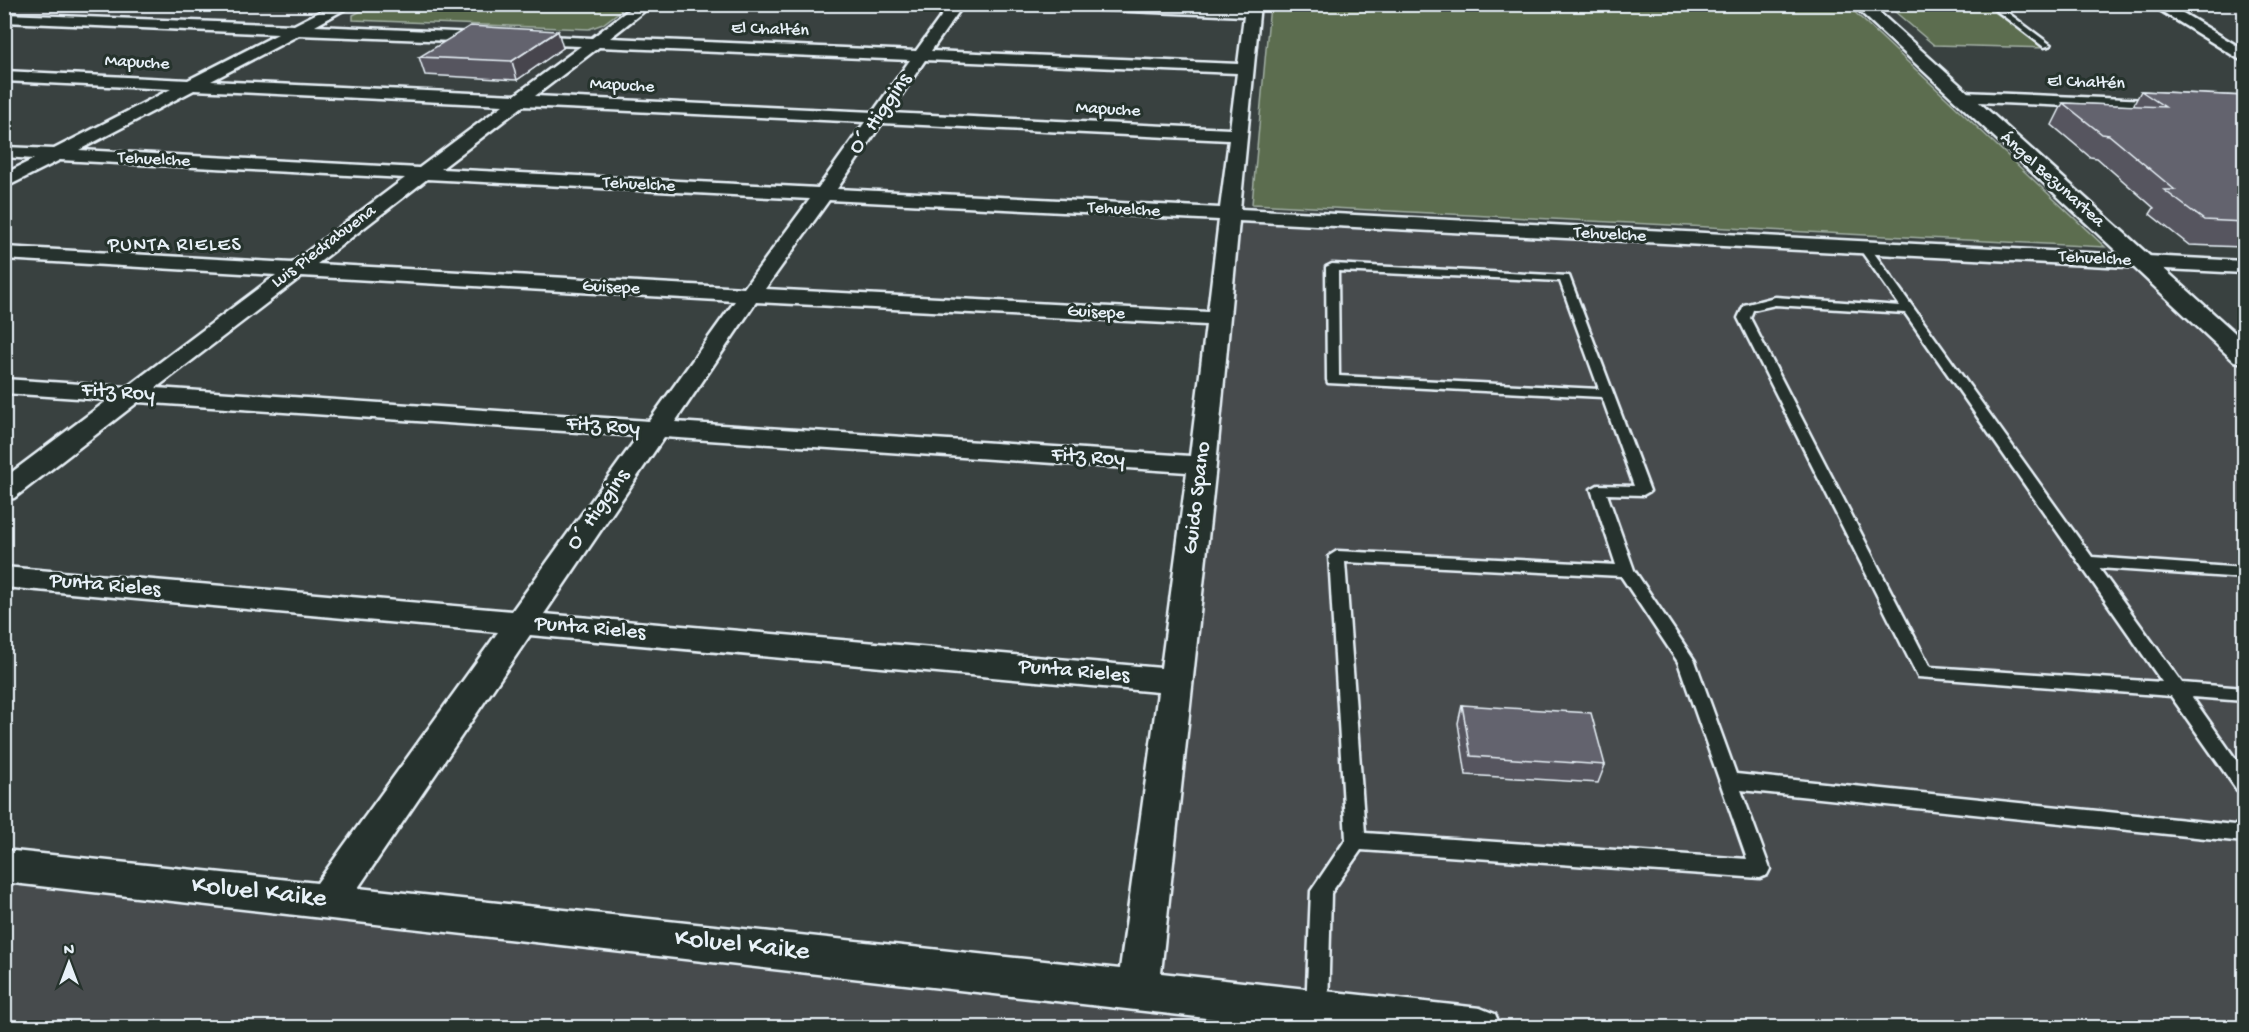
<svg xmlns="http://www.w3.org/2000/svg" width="2249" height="1032" font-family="'Gochi Hand',sans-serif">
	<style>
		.built { fill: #464b4e }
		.green { fill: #5c6d4f; stroke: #a2afa4; stroke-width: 1.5 }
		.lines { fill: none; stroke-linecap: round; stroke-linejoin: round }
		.service-casing { stroke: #e8f1f8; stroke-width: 5 }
		.minor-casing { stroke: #e8f1f8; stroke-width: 5 }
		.tertiary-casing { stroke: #e8f1f8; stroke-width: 5 }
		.service { fill: #26332d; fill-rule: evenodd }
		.minor { fill: #26332d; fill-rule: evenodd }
		.tertiary { fill: #26332d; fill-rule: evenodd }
		.wall { fill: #56555f; stroke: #e8f1f8; stroke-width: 1.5 }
		.shaded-wall { fill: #46454d; stroke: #e8f1f8; stroke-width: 1.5 }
		.building { fill: #64636e; stroke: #e8f1f8; stroke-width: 1.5 }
		.labels { text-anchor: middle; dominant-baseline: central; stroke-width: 6; stroke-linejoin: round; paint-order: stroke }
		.far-street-label { font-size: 18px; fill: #e8f1f8; stroke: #26332d }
		.far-neighbourhood-label { font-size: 20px; letter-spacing: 1.5px; fill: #e8f1f8; stroke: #26332d }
		.street-label { font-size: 22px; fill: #e8f1f8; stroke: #26332d }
		.near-street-label { font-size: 27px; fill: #e8f1f8; stroke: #26332d }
	</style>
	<rect width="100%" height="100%" fill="#394140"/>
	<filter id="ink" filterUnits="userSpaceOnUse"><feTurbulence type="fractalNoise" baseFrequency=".0167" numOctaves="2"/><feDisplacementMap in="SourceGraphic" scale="12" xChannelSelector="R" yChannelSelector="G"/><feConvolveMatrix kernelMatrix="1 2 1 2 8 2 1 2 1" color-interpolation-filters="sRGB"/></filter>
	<g filter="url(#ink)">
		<path class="built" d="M1229,216L2142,261L2244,355V1027L5,1028V866L1138,990Z"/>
		<path class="green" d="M373,5V4L628,5L603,24L589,29L353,20V15Z
			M1270,5H1847L2105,247L1252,204Z
			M1887,5H1984L2047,48L1934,45Z"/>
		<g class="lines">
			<defs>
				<path id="service" d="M1988,4H1996L2051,45L2044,47Z
					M1865,245L1869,246L2092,557L2244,568V578L2099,568L2182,683L2244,688V701L2192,697L2244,771V792L2237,790L2171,696L1918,677L1738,318L1744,305L1775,297L1900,306L1859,248ZM1775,305L1905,313L2162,682L1930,667L1750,318L1753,310Z
					M1332,264L1569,276L1650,491L1643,495L1607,494L1634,570L1695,661L1736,774L2244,826V842L1741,790L1770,869L1767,875L1760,878L1361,850L1331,893L1328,1010L1325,1017L1317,1020L1309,1017L1306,1010L1311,891L1346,839L1329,556L1337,551L1616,565L1591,489L1598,485L1634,486L1602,397L1328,383L1327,380L1326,267ZM1338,271L1560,281L1599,389L1339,376ZM1345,562L1621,576L1678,662L1747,859L1365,833Z"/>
				<path id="minor" d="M335,4H354L315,26L592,38L636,4H653L610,38L916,51L950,4H964L931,51L1238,64L1244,16L1060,8L1053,4H1174L1246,7V4H1260L1240,209L2244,261V273L1239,221L1216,465L1161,973L1480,1008L1495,1014L1501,1028H1295L4,882V850L317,883L498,632L4,587V567L512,611L638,436L138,402L14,498L4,500V478L108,400L4,393V379L127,387L276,275L4,259V247L292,263L405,178L60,160L4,188V174L34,159L4,157V147L54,149L171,89L4,81V71L188,80L278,34L4,22V14L294,25ZM299,35L581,46L515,95L211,81ZM599,47L910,60L873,112L535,96ZM925,60L1237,73L1230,129L889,113ZM194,90L503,105L419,168L79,150ZM523,106L865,122L818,188L441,169ZM882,123L1229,140L1220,208L837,189ZM427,179L810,199L744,288L317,264ZM829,200L1219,220L1208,312L765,289ZM302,276L735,301L649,421L156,388ZM756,302L1206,325L1190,456L675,422ZM664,437L1187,472L1161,668L544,614ZM530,635L1158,692L1120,969L358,888Z
					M2150,4H2168L2244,50V61L2239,59Z
					M1962,92L2244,104V114L1956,101L1954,97Z"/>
				<path id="tertiary" d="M1852,4H1870L2244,341V363L2234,361Z"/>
			</defs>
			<use href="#service" class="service-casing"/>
			<use href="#minor" class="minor-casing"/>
			<use href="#tertiary" class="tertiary-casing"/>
			<use href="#service" class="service"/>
			<use href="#minor" class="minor"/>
			<use href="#tertiary" class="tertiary"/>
		</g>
		<path class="wall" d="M563,48L517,80L425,75L419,57Z
			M2141,91L2244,96V248L2243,247L2189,245L2150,214L2154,208L2097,158L2090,157L2052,125L2063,103L2133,106Z
			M1462,705L1605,765L1598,783L1466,775L1458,723Z"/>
		<path class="shaded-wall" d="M558,31L563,48L517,80L512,61Z"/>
		<path class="building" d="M470,26L558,31L512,61L419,57Z
			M2141,91L2244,96V222L2204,220L2164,190H2175L2109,135L2102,134L2063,103L2165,107Z
			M1462,705L1591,713L1605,765L1471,756Z"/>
	</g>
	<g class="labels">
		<g class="far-street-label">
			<text transform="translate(770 30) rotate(2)">El Chaltén</text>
			<text transform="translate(137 63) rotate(3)">Mapuche</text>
			<text transform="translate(2086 83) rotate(2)">El Chaltén</text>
			<text transform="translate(622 86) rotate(3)">Mapuche</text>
			<text transform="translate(1108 110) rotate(3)">Mapuche</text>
			<text transform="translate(154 160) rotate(3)">Tehuelche</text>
			<text transform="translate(2052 180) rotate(42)">Ángel Bezunartea</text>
			<text transform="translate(639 185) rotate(3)">Tehuelche</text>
			<text transform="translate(1124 210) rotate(3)">Tehuelche</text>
			<text transform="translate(1610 235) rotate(3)">Tehuelche</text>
			<text transform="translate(324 247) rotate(-37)">Luis Piedrabuena</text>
			<text transform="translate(2095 259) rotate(3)">Tehuelche</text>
			<text transform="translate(611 288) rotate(3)">Guisepe</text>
			<text transform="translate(1096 313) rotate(3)">Guisepe</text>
		</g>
		<g class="far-neighbourhood-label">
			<text x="175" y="246">PUNTA RIELES</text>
		</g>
		<g class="street-label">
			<text transform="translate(881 114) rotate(-55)">O´ Higgins</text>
			<text transform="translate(118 393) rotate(4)">Fitz Roy</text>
			<text transform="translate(603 427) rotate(4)">Fitz Roy</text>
			<text transform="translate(1088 458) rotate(4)">Fitz Roy</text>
			<text transform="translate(1198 498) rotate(-83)">Guido Spano</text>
			<text transform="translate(599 510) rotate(-55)">O´ Higgins</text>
			<text transform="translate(105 586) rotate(5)">Punta Rieles</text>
			<text transform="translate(590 629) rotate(5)">Punta Rieles</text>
			<text transform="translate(1074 672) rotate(5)">Punta Rieles</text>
		</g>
		<g class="near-street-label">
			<text transform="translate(259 893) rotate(6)">Koluel Kaike</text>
			<text transform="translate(742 946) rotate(6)">Koluel Kaike</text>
		</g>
	</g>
	<rect width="2249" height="1032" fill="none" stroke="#26332d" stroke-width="24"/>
	<rect x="12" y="12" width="2225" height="1008" fill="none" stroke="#e8f1f8" stroke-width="2" filter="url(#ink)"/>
	<g transform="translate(69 963)" stroke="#26332d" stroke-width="4.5" paint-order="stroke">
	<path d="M0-4.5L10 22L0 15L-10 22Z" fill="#e8f1f8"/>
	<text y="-9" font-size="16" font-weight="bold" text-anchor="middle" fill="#e8f1f8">N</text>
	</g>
</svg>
